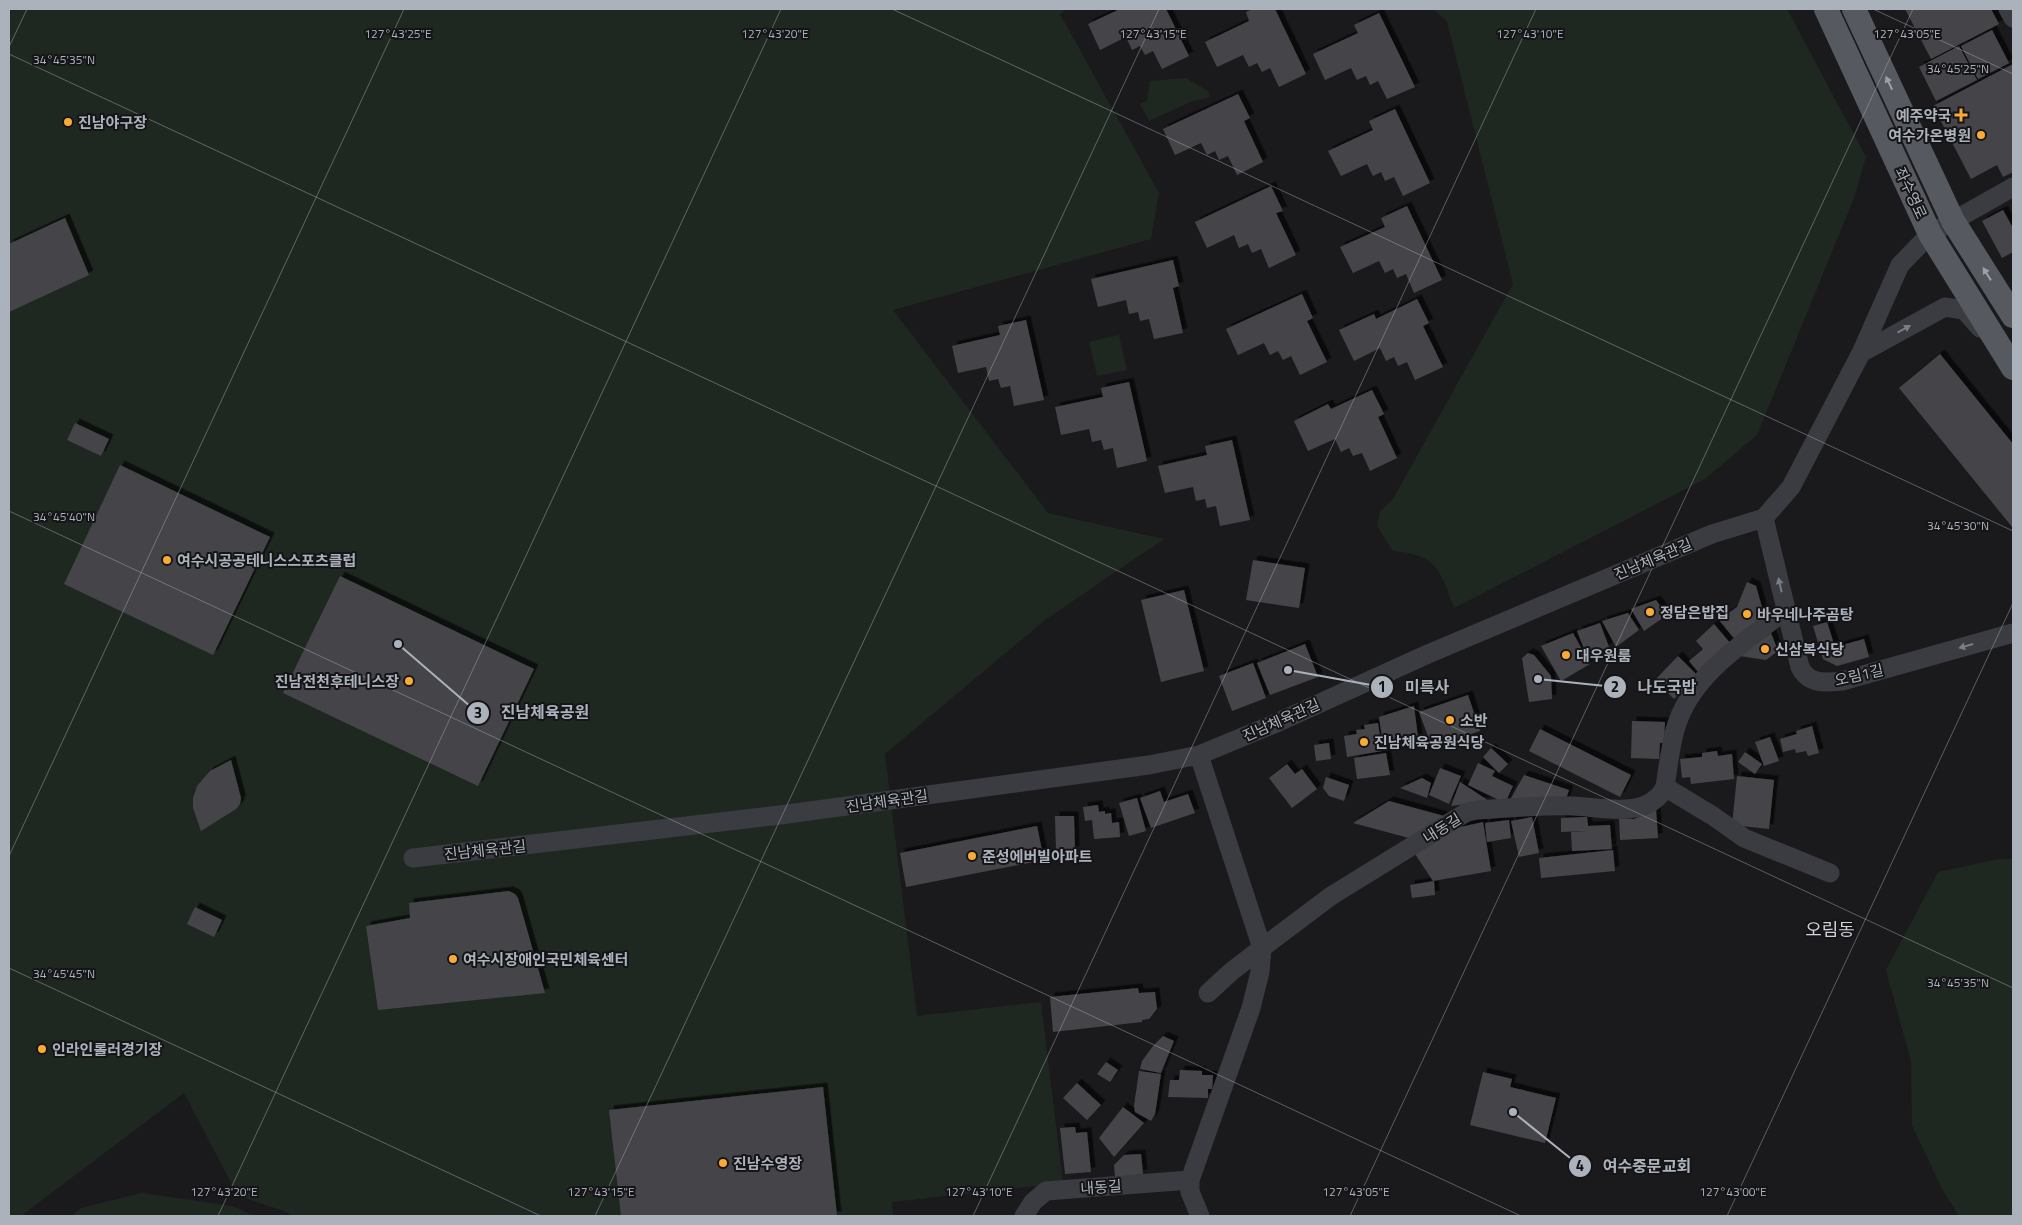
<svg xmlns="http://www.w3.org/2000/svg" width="2022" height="1225" font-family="'Titillium Web','Noto Sans KR',sans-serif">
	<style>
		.green { fill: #1f2820 }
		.building { fill: #444549; filter: url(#shadow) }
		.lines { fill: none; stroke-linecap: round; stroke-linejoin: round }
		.minor { stroke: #3a3c41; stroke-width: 19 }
		.major { stroke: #565960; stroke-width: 24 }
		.oneway { fill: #9ba0aa }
		.oneway2 { fill: #797d85 }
		.ticks { fill: none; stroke: #acb2bc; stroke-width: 1; stroke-opacity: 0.45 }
		.poi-dot { fill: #f9ab35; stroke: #151517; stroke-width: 2 }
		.labels { text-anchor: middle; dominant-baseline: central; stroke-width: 4; stroke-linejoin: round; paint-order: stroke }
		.poi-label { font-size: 15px; font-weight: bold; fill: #acb2bc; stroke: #151517; text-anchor: start }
		.street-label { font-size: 15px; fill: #acb2bc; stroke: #151517 }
		.quarter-label { font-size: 18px; fill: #cdd0d8; stroke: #151517 }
		.ticks-label { font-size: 12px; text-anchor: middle; fill: #acb2bc; stroke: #151517; stroke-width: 4; stroke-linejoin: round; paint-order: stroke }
		.leader { fill: none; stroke: #acb2bc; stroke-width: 2 }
		.callout-dot { fill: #acb2bc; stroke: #151517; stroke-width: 2 }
		.mark-label { font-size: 15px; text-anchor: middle; font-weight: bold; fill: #111 }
		.callout-label { font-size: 16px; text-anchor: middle; font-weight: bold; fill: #acb2bc; stroke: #151517; stroke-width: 4; stroke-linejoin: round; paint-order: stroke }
	</style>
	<defs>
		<filter id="shadow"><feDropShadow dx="4.5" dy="-4.5" stdDeviation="0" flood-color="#0009"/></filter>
	</defs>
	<rect width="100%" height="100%" fill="#1a1a1c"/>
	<path class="green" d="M9,9H1066L1060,14L1159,193L1151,239L893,310L1048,513L1164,539L1045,620L885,754L917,1016L1041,1002L1063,1183L892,1202L893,1216H293L281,1210L238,1196L184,1093L21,1216H9Z
		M1433,9H1787L1866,157L1854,198L1757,435L1705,479L1454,608C1440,569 1437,555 1393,551L1377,526L1380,511L1393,499L1513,284L1447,21Z
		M1186,78L1208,91L1210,97L1190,102L1149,121L1140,104L1147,101L1150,81Z
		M1119,335L1127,370L1097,376L1089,342Z
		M1999,859H2013V1216H1959L1942,1189L1912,1125L1911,1061L1886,970L1938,872Z
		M142,1193L232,1206L255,1216H72L81,1208Z"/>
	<path class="building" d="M1120,9H1166L1189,56L1162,69L1153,51L1145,55L1140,46L1132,50L1126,37L1100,50L1088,24Z
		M1253,9H1275L1306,74L1279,87L1270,68L1262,72L1257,63L1249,67L1243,55L1217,67L1205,42L1249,21L1246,12Z
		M1905,9H1991L1999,24L1931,59Z
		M1379,13L1415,87L1387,99L1378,81L1370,85L1366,76L1357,80L1351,68L1325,80L1313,54L1358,33L1354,25Z
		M1992,30L2009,63L1978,79L1961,46Z
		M1959,46L1977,80L1936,101L1919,67Z
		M2013,64V172L2003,177L1997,165L1971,179L1933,106Z
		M1238,94L1250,118L1244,121L1263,162L1237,175L1228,156L1219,160L1215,151L1207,155L1201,143L1175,155L1163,129Z
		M1395,109L1430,183L1403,196L1394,177L1385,181L1381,172L1373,176L1367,164L1341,176L1328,151L1373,130L1369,121Z
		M1271,186L1283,211L1276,213L1296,255L1269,268L1261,249L1252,253L1248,244L1239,248L1234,235L1207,248L1195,222Z
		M1407,206L1442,280L1414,293L1406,274L1397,278L1393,269L1385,273L1379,261L1353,273L1340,247L1385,227L1381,218Z
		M2003,210L2013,228V252L2002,258L1982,221Z
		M65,218L89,275L9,312V244Z
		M1173,260L1179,286L1173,288L1183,333L1154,339L1149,319L1140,321L1138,312L1129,314L1126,300L1098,307L1091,279Z
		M1302,294L1313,318L1307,321L1327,362L1300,375L1291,356L1283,360L1278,351L1270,355L1264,343L1238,355L1226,329Z
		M1417,299L1429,323L1423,326L1443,367L1415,380L1407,362L1398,366L1394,357L1386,361L1380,348L1354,361L1339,330L1374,314L1376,319Z
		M1026,320L1044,400L1014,406L1010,386L1001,388L998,379L989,381L986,367L958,373L952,346L1000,335L998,326Z
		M1940,354L2013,444V528L1899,388Z
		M1129,382L1147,461L1117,468L1113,448L1104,450L1101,440L1092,442L1089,429L1061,435L1055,407L1103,397L1101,388Z
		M1372,390L1384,414L1378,417L1397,458L1370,471L1362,453L1353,456L1349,448L1341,452L1335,439L1308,451L1294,421L1328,404L1331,409Z
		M75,423L109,439L101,456L67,440Z
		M1232,440L1250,520L1220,526L1216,506L1207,508L1205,499L1196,501L1193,487L1165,493L1158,466L1207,455L1205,446Z
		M120,465L270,537L213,655L64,584Z
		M1253,560L1305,568L1299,608L1246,600Z
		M340,576L534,669L478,786L283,693Z
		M1747,582L1756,586L1765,618L1737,642L1719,620L1737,607Z
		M1184,590L1204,671L1161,682L1141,600Z
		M1656,600L1667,615L1644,631L1631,609Z
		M1628,613L1639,630L1616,647L1602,621Z
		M1827,622L1835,647L1864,639L1869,657L1837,666L1823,659L1813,626Z
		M1600,623L1609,647L1587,656L1577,631Z
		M1714,624L1731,644L1699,673L1689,661L1703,649L1696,641Z
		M1573,633L1590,664L1561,681L1541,646Z
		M1771,633L1778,651L1766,660L1740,656Z
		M1305,644L1318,677L1270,695L1257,663Z
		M1528,653L1534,655L1551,676L1552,699L1529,702L1522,658Z
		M1678,656L1697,675L1674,699L1655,680Z
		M1253,663L1266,698L1232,711L1219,676Z
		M1468,695L1480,731L1432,747L1419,712Z
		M1414,706L1418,738L1383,744L1379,717Z
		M1632,721L1665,722L1664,743H1660L1659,759L1631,758Z
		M1378,723L1382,751L1347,757L1344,736L1357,734L1356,730L1365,729L1364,725Z
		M1812,726L1819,753L1808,756L1806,751L1796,753L1795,749L1783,752L1780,739L1797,734L1796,731Z
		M1540,729L1631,775L1620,797L1529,751Z
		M1770,737L1779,761L1764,766L1755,742Z
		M1329,743L1331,759L1316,761L1314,745Z
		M1491,748L1508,764L1499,773L1483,757Z
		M1717,751L1718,756L1732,754L1734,779L1691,784L1690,777L1682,778L1680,759L1702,757V753Z
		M1745,752L1762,764L1755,774L1738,762Z
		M1386,753L1390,775L1357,779L1354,758Z
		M231,760L241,798L240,804L236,809L201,831L193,808V798L197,786L210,771Z
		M1478,763L1495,771L1492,776L1513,786L1505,803L1468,785Z
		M1287,764L1295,774L1302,769L1317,789L1292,808L1269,778Z
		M1440,768L1461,776L1449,804L1429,795Z
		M1524,775L1569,790L1565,802L1510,800Z
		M1737,776L1774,780L1769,829L1732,825Z
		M1326,777L1349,785L1344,801L1329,796L1323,788Z
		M1422,778L1431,783L1427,798L1400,788Z
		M1460,782L1489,801L1451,806Z
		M1160,791L1164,802L1188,794L1195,813L1151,828L1140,798Z
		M1137,798L1146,831L1129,836L1119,803Z
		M1389,801L1444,816L1409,838L1353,823Z
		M1098,805L1099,812L1105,811V814L1111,813L1112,823L1119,822L1120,837L1094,839L1092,820L1085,821L1083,807Z
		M1656,809L1658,838L1620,840L1619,818L1634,819Z
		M1055,816H1074L1075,851H1056Z
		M1532,817L1539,853L1519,857L1511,821Z
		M1587,817L1588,826L1610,825L1612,849L1572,851L1571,832L1587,831L1561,832V818Z
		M1509,820L1511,838L1487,842L1485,823Z
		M1483,822L1491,871L1433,881L1415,854L1452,829Z
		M1037,826L1044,860L906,887L900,853Z
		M1613,850L1615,871L1541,878L1539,858Z
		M1434,881L1435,895L1412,898L1410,885Z
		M509,891L515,894L518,898L545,993L378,1010L366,926L410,918L409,903Z
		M195,907L222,920L214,937L187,924Z
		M1138,988L1139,993L1155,992L1157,1009L1149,1019L1142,1020V1022L1053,1032L1050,997Z
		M1163,1036L1174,1041L1161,1073L1140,1069L1142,1061L1153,1046Z
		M1106,1062L1118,1070L1110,1082L1097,1074Z
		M1180,1070L1202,1071V1075H1213L1212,1089H1208V1098L1168,1097L1170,1080H1179Z
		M1139,1071L1161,1074L1155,1114L1151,1121L1135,1112L1134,1106Z
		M1483,1072L1512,1079L1510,1087L1556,1098L1545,1143L1470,1125Z
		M1077,1083L1101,1105L1087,1120L1063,1098Z
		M823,1087L837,1216H621L609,1110Z
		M1123,1107L1144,1123L1114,1157L1099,1138Z
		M1075,1127L1076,1133L1087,1132L1091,1172L1065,1174L1060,1128Z
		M1141,1154L1143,1174L1115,1177L1114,1165L1124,1155Z"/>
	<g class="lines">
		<path class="minor" d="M2008,9L2013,18
			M1861,353L1945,307L1964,310L1980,328
			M1764,518L1800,667C1808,684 1824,683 1842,681L2013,633
			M1199,755L1262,948L1232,971L1208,993
			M1665,787L1713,816L1744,838L1830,873
			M413,858L780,815L1149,765L1199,755L1274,724L1428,654L1712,534L1764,518L1791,487L1861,353L1900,265L1930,234L2013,187
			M1024,1216L1033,1202L1046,1191L1190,1180
			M1200,1216L1190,1192V1180L1251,1008L1260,972L1262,948L1331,896L1467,812L1477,810C1509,808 1541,805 1573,806C1601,807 1649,820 1665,787C1668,768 1670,748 1675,730C1690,675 1744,643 1786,610"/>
		<path class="major" d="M1826,9L1930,234L2013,368
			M1854,9L1953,221L2013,316"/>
	</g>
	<defs><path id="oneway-solid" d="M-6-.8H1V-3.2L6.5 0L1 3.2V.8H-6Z" transform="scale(1.25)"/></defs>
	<g class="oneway">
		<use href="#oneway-solid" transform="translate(1889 83) rotate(-115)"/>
		<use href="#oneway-solid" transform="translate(1987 274) rotate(-122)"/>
	</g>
	<g class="oneway2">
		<use href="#oneway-solid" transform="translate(1904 329) rotate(-29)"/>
		<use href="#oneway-solid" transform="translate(1780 585) rotate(-103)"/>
		<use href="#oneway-solid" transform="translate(1966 646) rotate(164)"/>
	</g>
	<path class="ticks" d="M892,9L2013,531M1873,9L2013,74M9,47L27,9M9,54L2013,988M9,511L1521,1216M9,856L404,9M9,968L541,1216M218,1216L781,9M595,1216L1159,9M973,1216L1536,9M1350,1216L1913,9M1727,1216L2013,603"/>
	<g class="poi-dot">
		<path d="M1958.5 107.5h5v5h5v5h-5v5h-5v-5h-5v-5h5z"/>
		<circle cx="68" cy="122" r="5"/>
		<circle cx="1981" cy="135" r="5"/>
		<circle cx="167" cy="560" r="5"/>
		<circle cx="1650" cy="612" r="5"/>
		<circle cx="1747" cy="614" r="5"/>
		<circle cx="1765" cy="649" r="5"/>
		<circle cx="1566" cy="655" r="5"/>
		<circle cx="409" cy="681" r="5"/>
		<circle cx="1450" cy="720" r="5"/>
		<circle cx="1364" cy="742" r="5"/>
		<circle cx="972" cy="856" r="5"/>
		<circle cx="453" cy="959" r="5"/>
		<circle cx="42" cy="1049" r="5"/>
		<circle cx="723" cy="1163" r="5"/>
	</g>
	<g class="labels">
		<g class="poi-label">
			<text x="1951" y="115" text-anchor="end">예주약국</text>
			<text x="78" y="122">진남야구장</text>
			<text x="1971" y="135" text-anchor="end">여수가온병원</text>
			<text x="177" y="560">여수시공공테니스스포츠클럽</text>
			<text x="1660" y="612">정담은밥집</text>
			<text x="1757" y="614">바우네나주곰탕</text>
			<text x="1775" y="649">신삼복식당</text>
			<text x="1576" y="655">대우원룸</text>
			<text x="399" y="681" text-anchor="end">진남전천후테니스장</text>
			<text x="1460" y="720">소반</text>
			<text x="1374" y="742">진남체육공원식당</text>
			<text x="982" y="856">준성에버빌아파트</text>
			<text x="463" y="959">여수시장애인국민체육센터</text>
			<text x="52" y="1049">인라인롤러경기장</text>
			<text x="733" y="1163">진남수영장</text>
		</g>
		<g class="street-label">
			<text transform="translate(1911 193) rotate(65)">좌수영로</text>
			<text transform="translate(1653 559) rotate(-23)">진남체육관길</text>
			<text transform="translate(1859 675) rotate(-13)">오림1길</text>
			<text transform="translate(1281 720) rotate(-24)">진남체육관길</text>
			<text transform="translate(887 801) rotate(-8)">진남체육관길</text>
			<text transform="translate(1442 828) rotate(-32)">내동길</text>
			<text transform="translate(485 850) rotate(-6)">진남체육관길</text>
			<text transform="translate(1101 1187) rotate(-4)">내동길</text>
		</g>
		<g class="quarter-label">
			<text x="1830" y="929">오림동</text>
		</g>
	</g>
	<g class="ticks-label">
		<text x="398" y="38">127°43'25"E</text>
		<text x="775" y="38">127°43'20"E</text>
		<text x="1153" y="38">127°43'15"E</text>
		<text x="1530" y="38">127°43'10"E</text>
		<text x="1907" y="38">127°43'05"E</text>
		<text x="64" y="64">34°45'35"N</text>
		<text x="1958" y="73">34°45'25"N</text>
		<text x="64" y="521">34°45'40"N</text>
		<text x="1958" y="530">34°45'30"N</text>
		<text x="64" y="978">34°45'45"N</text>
		<text x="1958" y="987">34°45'35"N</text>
		<text x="224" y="1196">127°43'20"E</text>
		<text x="601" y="1196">127°43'15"E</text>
		<text x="979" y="1196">127°43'10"E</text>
		<text x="1356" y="1196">127°43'05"E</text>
		<text x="1733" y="1196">127°43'00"E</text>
	</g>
	<path class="leader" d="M1288 670L1382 687M1538 679L1615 687M398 644L478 713M1513 1112L1580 1166"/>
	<g class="callout-dot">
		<circle cx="1288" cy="670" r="5"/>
		<circle cx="1538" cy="679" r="5"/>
		<circle cx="398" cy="644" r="5"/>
		<circle cx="1513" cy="1112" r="5"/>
		<circle cx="1382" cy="687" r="12"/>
		<circle cx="1615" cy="687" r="12"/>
		<circle cx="478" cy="713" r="12"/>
		<circle cx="1580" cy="1166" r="12"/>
	</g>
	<g class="mark-label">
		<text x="1382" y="692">1</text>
		<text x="1615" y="692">2</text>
		<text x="478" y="718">3</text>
		<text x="1580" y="1171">4</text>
	</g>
	<g class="callout-label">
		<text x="1427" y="693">미륵사</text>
		<text x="1667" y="693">나도국밥</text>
		<text x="545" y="718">진남체육공원</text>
		<text x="1647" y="1172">여수중문교회</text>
	</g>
	<rect width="2022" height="1225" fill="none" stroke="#acb2bc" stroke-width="20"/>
</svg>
